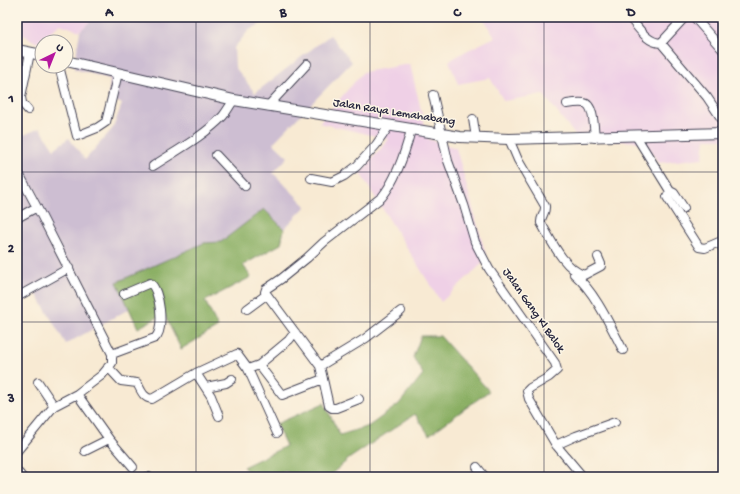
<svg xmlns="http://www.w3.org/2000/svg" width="740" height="494" font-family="'Gochi Hand',sans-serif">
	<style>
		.built { fill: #efd0e6 }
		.industrial { fill: #cdbed2 }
		.forest { fill: #8aaf64; stroke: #566850 }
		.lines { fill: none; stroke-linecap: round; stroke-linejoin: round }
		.minor-casing { stroke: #424052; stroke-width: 10 }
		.major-casing { stroke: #424052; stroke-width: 12 }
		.minor { stroke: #fff; stroke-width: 8 }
		.major { stroke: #fff; stroke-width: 10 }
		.grid { fill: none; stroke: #22223b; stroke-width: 1; stroke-opacity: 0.55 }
		.labels { text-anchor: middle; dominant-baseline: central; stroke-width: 3; stroke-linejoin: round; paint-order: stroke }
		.street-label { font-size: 12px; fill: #22223b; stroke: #fcf5e5 }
		.neatline { fill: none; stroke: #22223b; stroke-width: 1.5 }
		.grid-label { font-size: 13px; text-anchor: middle; font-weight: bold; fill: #22223b }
	</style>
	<rect width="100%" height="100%" fill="#fcf5e5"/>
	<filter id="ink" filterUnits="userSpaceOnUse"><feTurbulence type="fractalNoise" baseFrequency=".025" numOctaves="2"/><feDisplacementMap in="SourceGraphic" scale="8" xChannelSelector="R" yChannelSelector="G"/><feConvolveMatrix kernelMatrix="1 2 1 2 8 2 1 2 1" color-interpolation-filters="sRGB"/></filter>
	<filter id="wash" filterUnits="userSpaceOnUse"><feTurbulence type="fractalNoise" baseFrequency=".012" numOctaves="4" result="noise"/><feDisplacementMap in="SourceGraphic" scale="16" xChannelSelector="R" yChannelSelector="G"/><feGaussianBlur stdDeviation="0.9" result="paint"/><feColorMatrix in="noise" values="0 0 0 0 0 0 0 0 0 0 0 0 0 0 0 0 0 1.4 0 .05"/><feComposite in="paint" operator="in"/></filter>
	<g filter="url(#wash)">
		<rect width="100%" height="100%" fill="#f8ead3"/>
		<path class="built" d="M17,17H95L80,31L60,24L37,43L17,31Z
			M483,17H723V139H705L703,158L659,163L644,142L579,140L543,94L504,101L490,78L458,84L449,61L466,51L495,37Z
			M410,64L428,139L456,148L487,259L441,302L360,173L389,139L319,123L363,72Z"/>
		<path class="industrial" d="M95,17H275L249,30L234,48L235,67L255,93L330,35L352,62L273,143L288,157L273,173L306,206L284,229L264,209L221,242L204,243L117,282L129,309L66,344L34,290L25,297L17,282V138L40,128L54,149L69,138L85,160L113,128L122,104L108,97L110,79L74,69L80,31Z"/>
		<path class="forest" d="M264,209L284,229L281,244L243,265L251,277L205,301L218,327L181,349L164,314L138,328L117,282L204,243L221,242Z
			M421,336H440L489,391L429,435L415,414L350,458L328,477H293L285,470L275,477H254L243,467L286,446L276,424L324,403L340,435L369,426L399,404L423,374L413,357Z"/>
	</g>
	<g filter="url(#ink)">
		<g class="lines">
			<defs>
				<path id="minor" d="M629,17C638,27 647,43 661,43L707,97L723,121
					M694,17L723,50
					M661,43L685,17
					M59,66L77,136L97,128L106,122L118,73
					M433,95L448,161L464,205L475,242L489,269L555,363L557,370L549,377L530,388L527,391L529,399L556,445L583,477
					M567,104C573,103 579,102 584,103C594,104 594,129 595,138
					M268,106L307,64
					M28,110L22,103L21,97L30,53
					M473,119L476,138
					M636,136L670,191L674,193L684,208
					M509,139L518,160L545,206C546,213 540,217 541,223C551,240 564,269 584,275L601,266V264L598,257
					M216,155L245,186
					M153,166C176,151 204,136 223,116C227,111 230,105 234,100
					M17,170L40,213L112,354V363L102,375L77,394L54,406L17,451
					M311,178L332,182L344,176L357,166L376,145L389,126
					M670,191L667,197L699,247L705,248L719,242L723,248
					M17,218L37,207
					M574,274C595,292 610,325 623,350
					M17,297L69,268
					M247,309L266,295
					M112,354L155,338C165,330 160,289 150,283L124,294
					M259,365L289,340L295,332
					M320,366L366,338L401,311
					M108,367L121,381L137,383C141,390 143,398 152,399L196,373L237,354L248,369L277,433
					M248,369L259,365L282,395L323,379L320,366L265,292L266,289L281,279L307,258L324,242L382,197C397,178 405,153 411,130
					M196,373L211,396L219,416
					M323,379L329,406L332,408H336L359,399
					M38,382L54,406
					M206,387L226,383L232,379
					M77,394L109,439L133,467
					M556,445L576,436L615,422
					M85,451L109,439
					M477,467L485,477
					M17,471L22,477
					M146,477H149"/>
				<path id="major" d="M17,50L42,55
					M66,61L234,100L460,137L509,139L723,133"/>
			</defs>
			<use href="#minor" class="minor-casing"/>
			<use href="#major" class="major-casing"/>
			<use href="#minor" class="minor"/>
			<use href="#major" class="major"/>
		</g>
	</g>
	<path class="grid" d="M196,17V477M370,17V477M544,17V477M17,172H723M17,322H723"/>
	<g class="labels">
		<g class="street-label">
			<text transform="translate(394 113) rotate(9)">Jalan Raya Lemahabang</text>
			<text transform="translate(533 311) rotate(55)">Jalan Gang Kl Balok</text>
		</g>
	</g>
	<rect width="740" height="494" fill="none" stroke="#fcf5e5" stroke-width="44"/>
	<g transform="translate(54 54) rotate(43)"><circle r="19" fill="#fcf5e5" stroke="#a5a1a1"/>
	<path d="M0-3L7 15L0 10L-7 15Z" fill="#b5179e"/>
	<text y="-6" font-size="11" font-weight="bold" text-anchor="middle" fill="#22223b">U</text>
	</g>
	<rect x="22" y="22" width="696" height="450" class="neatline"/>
	<g class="grid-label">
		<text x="109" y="16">A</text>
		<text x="283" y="16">B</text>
		<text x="457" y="16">C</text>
		<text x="631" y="16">D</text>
		<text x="11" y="102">1</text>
		<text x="11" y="252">2</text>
		<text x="11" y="402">3</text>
	</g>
</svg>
